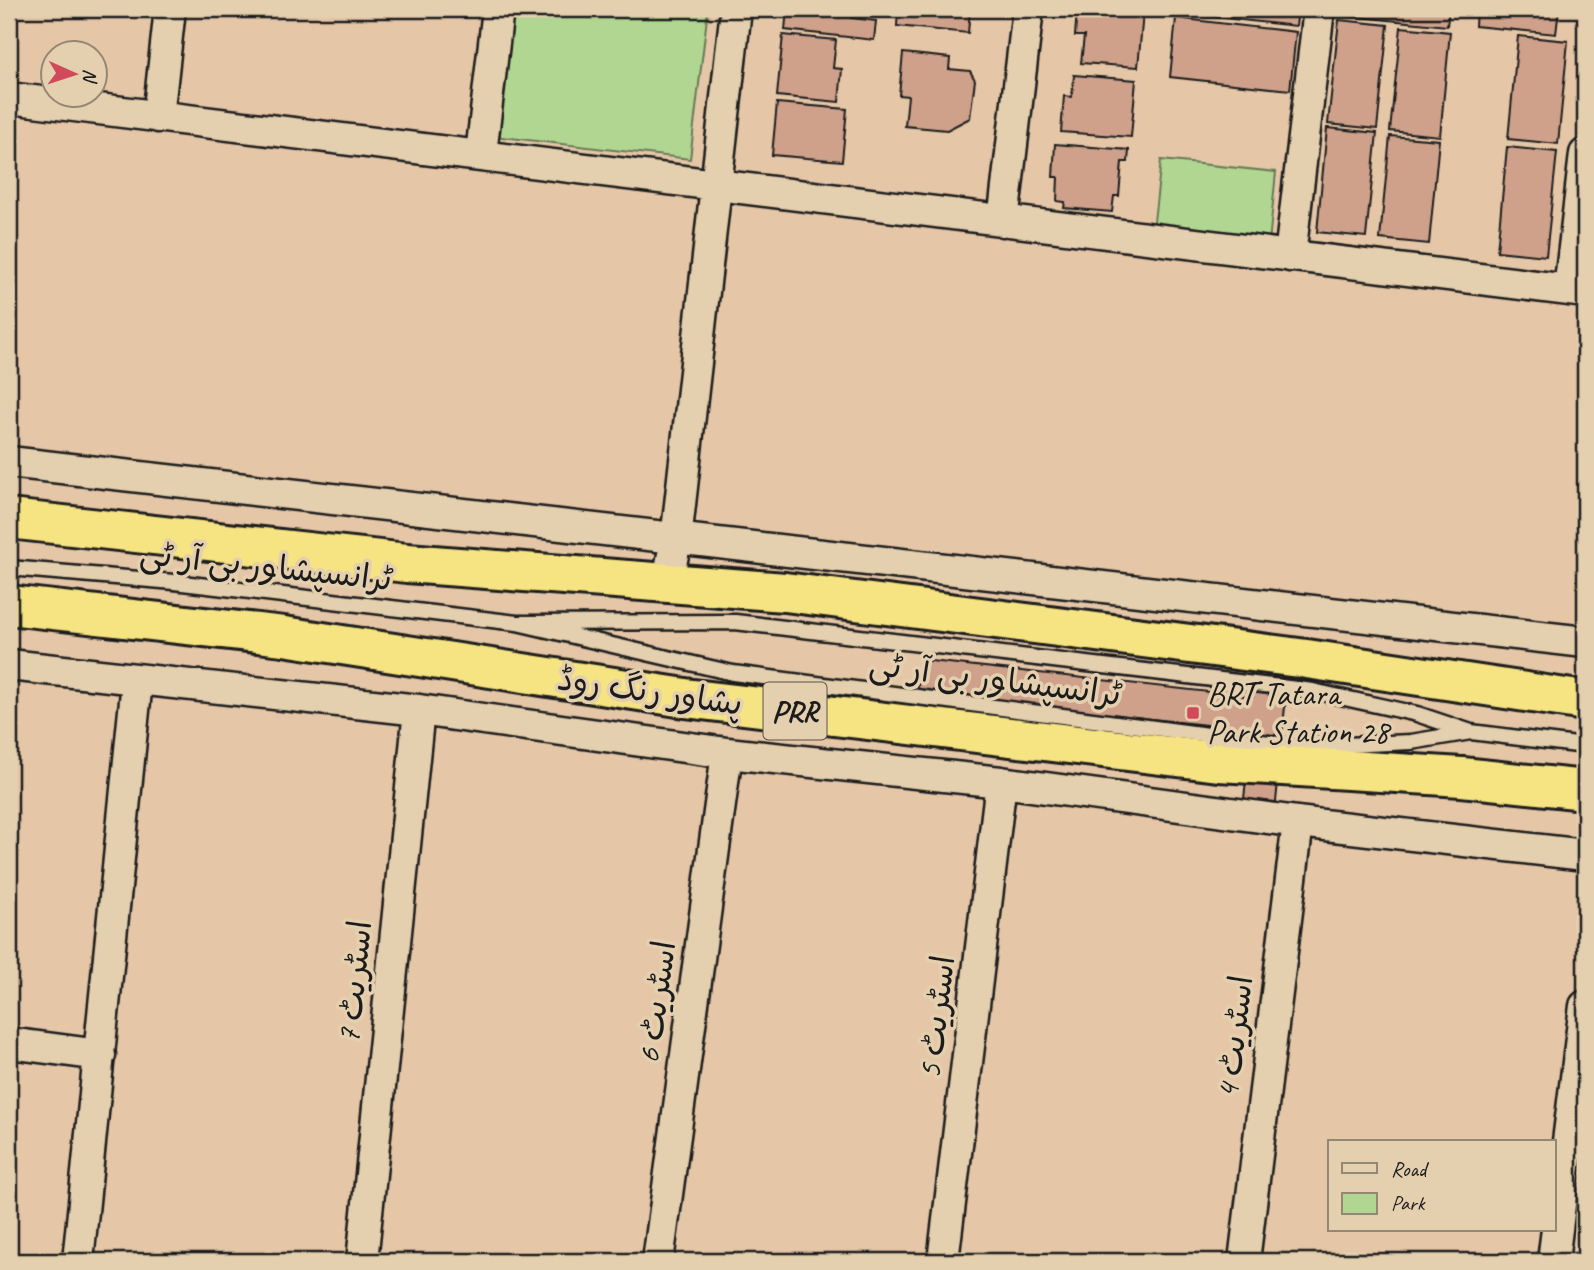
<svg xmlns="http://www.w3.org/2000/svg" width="1594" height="1270" font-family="Caveat,'Playpen Sans Arabic',sans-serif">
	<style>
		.green { fill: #b1d691; stroke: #667956; stroke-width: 2 }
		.building { fill: #cfa18b; stroke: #1c1c1c; stroke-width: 2 }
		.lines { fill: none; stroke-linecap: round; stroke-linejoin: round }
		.service-casing { stroke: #1c1c1c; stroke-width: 19 }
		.minor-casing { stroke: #1c1c1c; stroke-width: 35 }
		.trunk-casing { stroke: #1c1c1c; stroke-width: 44 }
		.service { stroke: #e4cfae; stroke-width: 14 }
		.minor { stroke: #e4cfae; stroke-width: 30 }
		.trunk { stroke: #f6e381; stroke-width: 38 }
		.poi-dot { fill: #d1495b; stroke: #e4cfae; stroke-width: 2.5 }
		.labels { text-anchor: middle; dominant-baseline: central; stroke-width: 7; stroke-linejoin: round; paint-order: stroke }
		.shield { fill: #e4cfae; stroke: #585248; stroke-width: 2 }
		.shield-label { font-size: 32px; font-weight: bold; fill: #1c1c1c }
		.street-label { font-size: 33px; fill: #1c1c1c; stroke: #e4cfae }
		.poi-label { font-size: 33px; fill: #1c1c1c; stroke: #e4cfae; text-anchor: start }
	</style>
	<rect width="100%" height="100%" fill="#e5c7a8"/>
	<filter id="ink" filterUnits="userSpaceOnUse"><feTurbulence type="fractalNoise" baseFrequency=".0143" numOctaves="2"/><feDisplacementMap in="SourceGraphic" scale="14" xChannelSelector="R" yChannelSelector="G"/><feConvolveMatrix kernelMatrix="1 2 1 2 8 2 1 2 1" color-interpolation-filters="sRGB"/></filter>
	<g filter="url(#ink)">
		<path class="green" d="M507,9H708L690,159L493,136Z
			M1161,160L1276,172L1269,243L1153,230Z"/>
		<path class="building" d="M787,9H852L851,18L876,21L874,40L785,30Z
			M898,9H970L968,33L897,26Z
			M1077,9L1143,13L1138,67L1081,63L1084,36H1075Z
			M1179,9H1298L1296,26L1179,13Z
			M1339,9H1449L1447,26L1339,15Z
			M1476,9H1571H1559L1556,34L1475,26Z
			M1176,18L1296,32L1290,90L1170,77Z
			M1339,20L1388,25L1377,129L1328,124Z
			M1401,27L1450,32L1440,136L1390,131Z
			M783,35L836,40L833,68L842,69L839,102L777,96Z
			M1518,36L1568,41L1558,144L1508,139Z
			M903,53L950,58L949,69L970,71L975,80L970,118L947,130L905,126L908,96L899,95Z
			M1074,75L1136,80L1131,137L1061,132L1064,96L1072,97Z
			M777,103L847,109L842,161L772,155Z
			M1327,128L1377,133L1366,237L1317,232Z
			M1390,136L1439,140L1429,244L1380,239Z
			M1055,144L1129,150L1128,162H1122L1119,196H1114L1112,212L1064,208L1065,202L1057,201L1058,177H1053Z
			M1507,147L1557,152L1546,256L1497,251Z
			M1257,639L1291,642L1276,802L1244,799L1251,730L917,693L922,660L1253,697Z"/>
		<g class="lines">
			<defs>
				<path id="service" d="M9,568L174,582L517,623
					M1471,732L1411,742L1301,747L733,673L517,623L735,622L1313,691L1417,714L1471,732L1585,746"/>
				<path id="minor" d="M9,98L1585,292
					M158,117L170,9
					M481,154L498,9
					M1003,221L1028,9
					M1290,256L1319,9
					M1569,290L1585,154
					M9,462L1585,642
					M667,584L676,540L736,9
					M9,665L419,710L727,753L1001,782L1298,822L1585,855
					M9,1043L100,1055
					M78,1261L137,681
					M362,1261L419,710
					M658,1261L727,753
					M943,1261L1001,782
					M1244,1261L1298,822
					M1553,1261L1585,1006"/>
				<path id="trunk" d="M9,519L407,563L785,592L1307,659L1585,701
					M9,605L284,636L685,698L1219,762L1462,777L1585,790"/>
			</defs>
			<use href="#service" class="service-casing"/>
			<use href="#minor" class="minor-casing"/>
			<use href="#trunk" class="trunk-casing"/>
			<use href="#service" class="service"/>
			<use href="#minor" class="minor"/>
			<use href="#trunk" class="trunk"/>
		</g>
	</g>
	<rect class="poi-dot" x="1186" y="706" width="14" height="14" rx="3.5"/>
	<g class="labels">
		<rect class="shield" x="763.5" y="682.5" width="63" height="57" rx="5"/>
		<g class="shield-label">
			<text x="795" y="711">PRR</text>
		</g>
		<g class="street-label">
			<text transform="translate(266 566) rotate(6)">ٹرانسپشاور بی آر ٹی</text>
			<text transform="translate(995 679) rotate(7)">ٹرانسپشاور بی آر ٹی</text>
			<text transform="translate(650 691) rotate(8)">پشاور رنگ روڈ</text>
			<text transform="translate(354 982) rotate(-84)">اسٹریٹ 7</text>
			<text transform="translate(656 1002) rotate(-82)">اسٹریٹ 6</text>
			<text transform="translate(936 1017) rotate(-83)">اسٹریٹ 5</text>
			<text transform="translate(1234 1037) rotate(-83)">اسٹریٹ 4</text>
		</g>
		<g class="poi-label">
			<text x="1207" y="694">BRT Tatara<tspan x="1207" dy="38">Park Station 28</tspan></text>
		</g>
	</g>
	<rect width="1594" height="1270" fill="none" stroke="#e4cfae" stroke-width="35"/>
	<rect x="18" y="18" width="1559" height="1235" fill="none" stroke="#1c1c1c" stroke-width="2.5" filter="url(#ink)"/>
	<rect x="1328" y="1140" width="228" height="91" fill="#e4cfae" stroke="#948774" stroke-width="2"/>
	<rect x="1342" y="1163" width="35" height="10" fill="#e4cfae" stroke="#948774" stroke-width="2"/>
	<text x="1391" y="1176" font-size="21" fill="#1c1c1c">Road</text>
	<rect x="1342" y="1193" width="35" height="21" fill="#b1d691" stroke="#948774" stroke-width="2"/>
	<text x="1391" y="1210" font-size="21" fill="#1c1c1c">Park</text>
	<g transform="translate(74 74) rotate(93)"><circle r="33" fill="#e4cfae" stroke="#948774" stroke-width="2"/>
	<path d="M0-5L12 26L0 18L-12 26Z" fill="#d1495b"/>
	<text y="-10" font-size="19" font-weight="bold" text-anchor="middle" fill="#1c1c1c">N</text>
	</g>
</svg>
